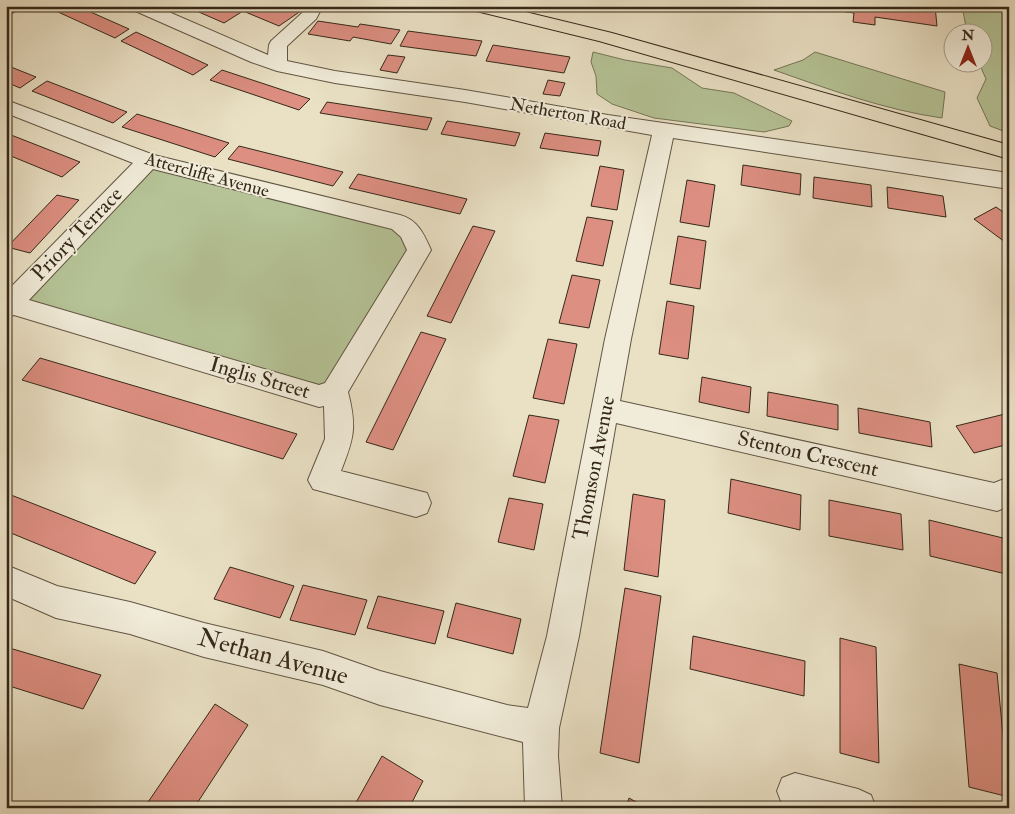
<svg xmlns="http://www.w3.org/2000/svg" width="1015" height="814" font-family="'IM FELL Double Pica',serif">
	<style>
		.green { fill: #b5c396; stroke: #757658 }
		.building { fill: #dd8f82; stroke: #352819 }
		.lines { fill: none; stroke-linecap: round; stroke-linejoin: round }
		.minor-casing { stroke: #625644; stroke-width: 2 }
		.major-casing { stroke: #352819; stroke-width: 2 }
		.minor { fill: #f1ecd9; fill-rule: evenodd }
		.major { fill: #eae1c5; fill-rule: evenodd }
		.labels { text-anchor: middle; dominant-baseline: central; stroke-width: 4; stroke-linejoin: round; paint-order: stroke }
		.far-street-label { font-size: 18px; fill: #352819; stroke: #f1ecd9 }
		.street-label { font-size: 21px; fill: #352819; stroke: #f1ecd9 }
		.near-street-label { font-size: 25px; fill: #352819; stroke: #f1ecd9 }
	</style>
	<rect width="100%" height="100%" fill="#eae1c5"/>
	<filter id="stains"><feTurbulence type="fractalNoise" baseFrequency=".004" numOctaves="4"/><feColorMatrix values="0 0 0 0 .2 0 0 0 0 .09 0 0 0 0 .02 0 0 0 .5 -.17"/></filter>
	<radialGradient id="worn" r=".72"><stop offset=".6" stop-color="#630" stop-opacity="0"/><stop offset="1" stop-color="#630" stop-opacity=".3"/></radialGradient>
	<path class="green" d="M962,6H1009V133L990,126L977,98L986,79L979,63L982,62V32H967Z
		M593,52L625,60L672,68L702,88L734,93L792,121L789,126L764,132L654,118L612,104L597,94L596,76L591,62Z
		M815,52L945,92L942,118C885,110 828,89 774,70L803,60Z
		M149,165L394,226L412,243L331,387L319,390L25,304Z"/>
	<path class="building" d="M6,6H18L22,8L6,17Z
		M45,6H77L129,29L115,38Z
		M185,6H308L279,26L243,11L224,23Z
		M818,6H935L937,26L875,17V25L853,22L854,13L818,8Z
		M318,21L358,27L360,24L400,30L391,44L353,37L350,41L308,34Z
		M408,31L482,41L476,56L400,46Z
		M136,32L208,65L193,75L121,41Z
		M493,45L570,57L564,73L486,61Z
		M388,55L405,57L397,73L380,70Z
		M6,65L36,77L20,88L6,82Z
		M222,70L310,99L299,110L210,80Z
		M548,80L565,83L560,96L543,94Z
		M47,81L127,112L113,123L32,91Z
		M327,102L432,118L427,130L320,113Z
		M137,114L229,143L215,157L122,127Z
		M447,121L520,133L515,146L441,134Z
		M6,133L80,162L62,177L6,154Z
		M545,133L601,141L598,156L540,148Z
		M239,146L343,172L333,186L228,159Z
		M743,165L801,174L800,195L741,185Z
		M600,166L624,170L617,210L591,206Z
		M358,174L467,199L460,214L349,188Z
		M814,177L871,185L872,207L813,198Z
		M687,180L715,185L709,227L680,222Z
		M887,187L943,196L946,217L888,208Z
		M57,195L79,200L30,253L7,247Z
		M996,207L1009,216V245L974,219Z
		M587,217L613,221L603,266L576,261Z
		M473,226L495,231L451,323L427,316Z
		M678,236L706,241L700,289L670,284Z
		M572,275L600,280L589,328L559,323Z
		M667,301L694,306L688,359L659,354Z
		M421,332L446,339L393,450L366,442Z
		M548,339L577,344L564,404L533,398Z
		M40,358L297,434L283,459L22,380Z
		M702,377L751,387L749,413L699,402Z
		M768,392L838,405V430L767,416Z
		M858,408L930,422L932,447L859,433Z
		M1009,413V444L974,453L956,426Z
		M529,415L559,420L545,483L513,476Z
		M731,479L801,495L800,530L728,513Z
		M6,493L156,552L135,584L6,531Z
		M633,494L665,500L658,577L624,570Z
		M509,498L543,504L534,550L498,542Z
		M829,500L901,514L903,550L829,536Z
		M929,520L1003,538L1006,574L930,556Z
		M230,567L294,586L280,618L214,599Z
		M303,585L367,600L355,635L290,620Z
		M625,588L661,596L639,763L600,753Z
		M378,596L444,611L435,644L367,628Z
		M456,603L521,619L513,654L447,637Z
		M693,636L805,661L804,696L690,669Z
		M840,638L876,647L879,763L840,753Z
		M6,647L101,675L83,709L6,685Z
		M959,664L997,673L1009,797L969,787Z
		M215,704L248,725L194,808H144Z
		M382,756L423,781L409,808H353Z
		M629,798L647,808H626Z"/>
	<g class="lines">
		<defs>
			<path id="minor" d="M130,6H155L268,55L269,45L271,41L302,13L305,6H323L316,19L287,46V61L335,71L465,90L608,115L1009,173V189L673,138L631,339L620,401L994,483L1009,477V506L997,511L616,423L579,636L559,728L558,756L562,808H525L523,742L380,705L323,685L204,657L130,634L56,618L6,596V565L57,586L130,602L204,623L323,651L380,671L507,705L528,708L547,636L605,339L652,135L465,102L335,83L277,71L251,62L133,10Z
				M6,100L154,155L400,215C418,220 424,234 431,250L348,392C357,427 354,438 341,471L427,493L431,503L427,513L416,517L313,489L308,480L325,439L324,406L319,407L14,315L6,318V292L133,163L6,113ZM153,169L392,229L401,237L407,250L325,383L319,385L29,300Z
				M795,773L858,789L871,795L876,808H791L782,804L777,791L782,778Z"/>
			<path id="major" d="M469,6H501L612,33L1009,145V159L599,41L472,10Z"/>
		</defs>
		<use href="#minor" class="minor-casing"/>
		<use href="#major" class="major-casing"/>
		<use href="#minor" class="minor"/>
		<use href="#major" class="major"/>
	</g>
	<g class="labels">
		<g class="far-street-label">
			<text transform="translate(568 114) rotate(10)">Netherton Road</text>
			<text transform="translate(207 175) rotate(15)">Attercliffe Avenue</text>
		</g>
		<g class="street-label">
			<text transform="translate(77 234) rotate(-46)">Priory Terrace</text>
			<text transform="translate(260 378) rotate(16)">Inglis Street</text>
			<text transform="translate(808 454) rotate(13)">Stenton Crescent</text>
			<text transform="translate(594 468) rotate(-79)">Thomson Avenue</text>
		</g>
		<g class="near-street-label">
			<text transform="translate(273 657) rotate(15)">Nethan Avenue</text>
		</g>
	</g>
	<rect width="1015" height="814" fill="none" stroke="#eae1c5" stroke-width="25"/>
	<rect x="8" y="8" width="1000" height="799" fill="none" stroke="#352819" stroke-width="2.5"/>
	<rect x="12" y="12" width="990" height="789" fill="none" stroke="#352819"/>
	<g transform="translate(968 48)"><circle r="24" fill="#f1ecd9" stroke="#a69e8c"/>
	<path d="M0-4L9 19L0 12L-9 19Z" fill="#8f2418"/>
	<text y="-8" font-size="14" font-weight="bold" text-anchor="middle" fill="#352819">N</text>
	</g>
	<rect width="100%" height="100%" filter="url(#stains)"/>
	<rect width="100%" height="100%" fill="url(#worn)"/>
</svg>
